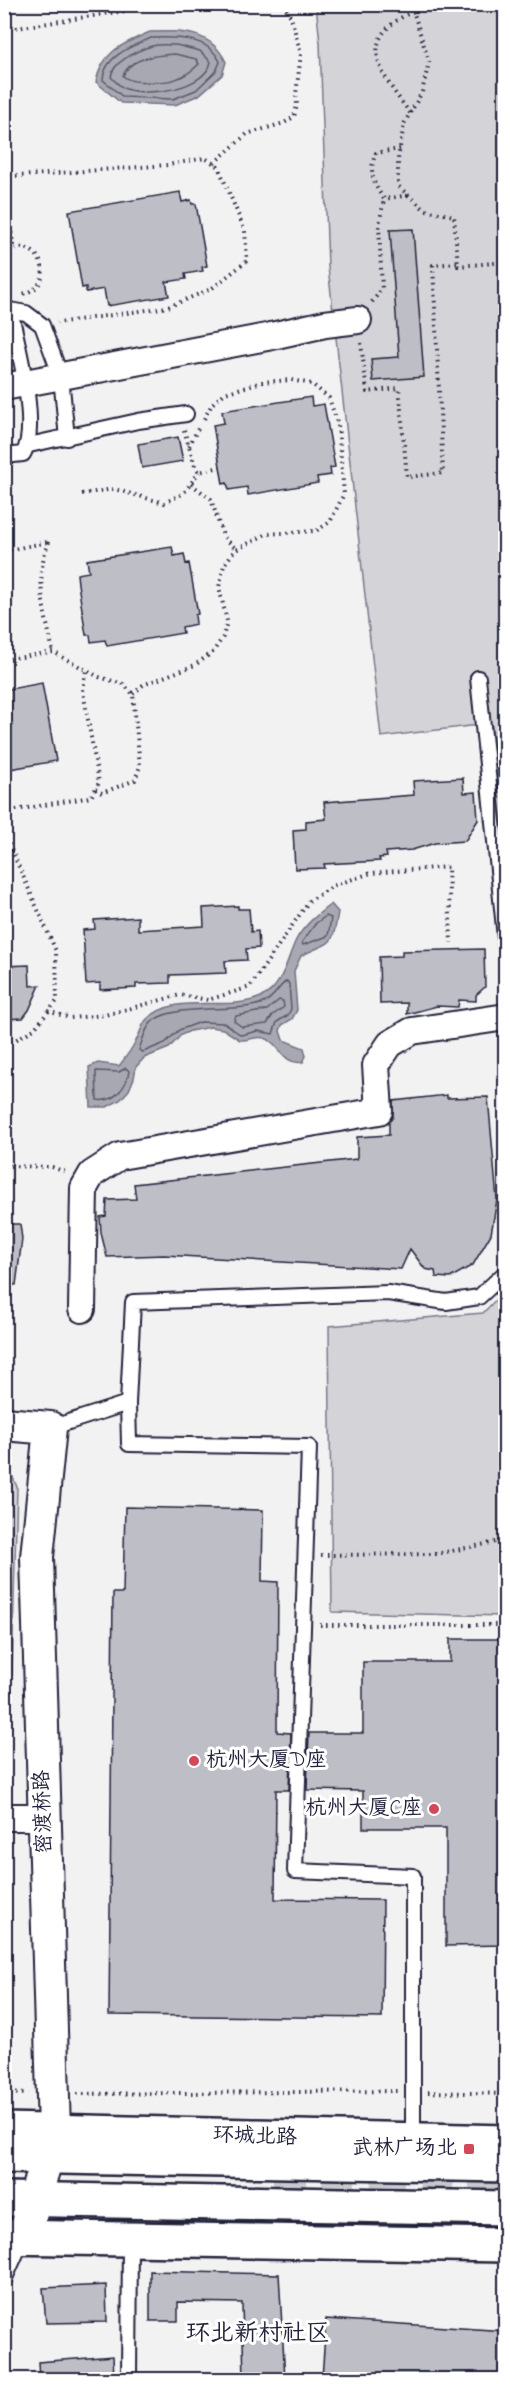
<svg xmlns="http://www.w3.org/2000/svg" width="510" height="2384" font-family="'Indie Flower','LXGW WenKai TC',sans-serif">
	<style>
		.green { fill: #d3d3d8; stroke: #7a7a8a; stroke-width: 1.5 }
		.water { fill: #a8a8b2; stroke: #727282; stroke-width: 1.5 }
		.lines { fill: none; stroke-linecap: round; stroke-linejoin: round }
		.shore { stroke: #58586b; stroke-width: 1.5 }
		.building { fill: #bebec6; stroke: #22223b; stroke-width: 1.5 }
		.trunk-tunnel { stroke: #c8c8ce; stroke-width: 33; stroke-dasharray: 33 16; stroke-linecap: butt }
		.service-casing { stroke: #22223b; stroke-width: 18 }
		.minor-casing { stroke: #22223b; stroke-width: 30 }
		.tertiary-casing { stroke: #22223b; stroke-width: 36 }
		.secondary-casing { stroke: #22223b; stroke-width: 38 }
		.primary-casing { stroke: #22223b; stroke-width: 38 }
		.path { stroke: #22223b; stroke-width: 4; stroke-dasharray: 1.5 4.5; stroke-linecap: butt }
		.service { stroke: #fff; stroke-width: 14 }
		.minor { stroke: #fff; stroke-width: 26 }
		.tertiary { stroke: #fff; stroke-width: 32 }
		.secondary { stroke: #fff; stroke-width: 33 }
		.primary { stroke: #fff; stroke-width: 33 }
		.poi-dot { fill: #d1495b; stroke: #fff; stroke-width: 2 }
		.labels { text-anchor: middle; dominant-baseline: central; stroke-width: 6; stroke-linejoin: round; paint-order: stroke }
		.poi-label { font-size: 21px; fill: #22223b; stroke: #fff; text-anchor: end }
		.street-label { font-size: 21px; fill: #22223b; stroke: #fff }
		.quarter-label { font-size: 24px; fill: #22223b; stroke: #fff }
	</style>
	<rect width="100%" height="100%" fill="#f2f2f3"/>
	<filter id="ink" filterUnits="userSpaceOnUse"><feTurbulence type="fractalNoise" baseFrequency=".0167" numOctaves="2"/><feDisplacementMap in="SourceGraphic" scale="12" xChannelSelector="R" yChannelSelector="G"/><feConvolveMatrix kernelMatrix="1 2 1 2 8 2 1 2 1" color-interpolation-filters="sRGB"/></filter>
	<g filter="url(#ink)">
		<path class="green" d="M316,5H505V853L492,726H470L381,737L328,267L320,43Z
			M505,1290V1616L332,1612L329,1326L483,1313Z
			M5,1459L17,1487L12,1675H4Z"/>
		<path class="water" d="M150,32C181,31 211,30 226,62L222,75L199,95L175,105L121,103L96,82C102,51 123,44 150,32Z
			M331,904L338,912C332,951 332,939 301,956L294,971L297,1010L292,1019L282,1025L280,1031L283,1040L304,1048L306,1056L303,1062C282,1066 280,1042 264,1038C256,1036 248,1041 240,1040L223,1029L210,1027L190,1031L181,1035L169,1048L144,1058L136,1067L134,1078L129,1090L120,1100L107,1107H91L89,1067L98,1063L119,1066C126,1057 132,1049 137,1039C140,1033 142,1024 147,1019C177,991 226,1013 261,997C283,988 287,958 296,940C304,925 318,914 331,904Z"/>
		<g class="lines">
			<path class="shore" d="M151,38C175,37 209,36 220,62L216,71L196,90L173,99L123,97L103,80C104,56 132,46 151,38Z
				M176,45L200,51L211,62C205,89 149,97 126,89C121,88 115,81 111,77C112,62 138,50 152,46C159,44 168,45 176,45Z
				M175,54L196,59L199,64C183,80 168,83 146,82C137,81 130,82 123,76C130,57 158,55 175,54Z
				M326,916L331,918L328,936L303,945L302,942L316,923Z
				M287,981L289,984L291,1009L288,1015L277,1022L273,1034L258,1031L241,1035L224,1023L201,1022L179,1030L165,1043L143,1052L139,1050C141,1044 145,1030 150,1024C167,1002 236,1014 263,1003C274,999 278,986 287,981Z
				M279,1000L283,1001L284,1007L273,1015L267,1024L242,1027L234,1021L236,1016L267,1010Z
				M126,1068L129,1071C127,1087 114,1103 97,1100L96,1071L119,1072Z"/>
		</g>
		<path class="building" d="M180,192L182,202L191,200L192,204H196L207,266L202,267L203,271L185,274L186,279L166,282L169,296L107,306L104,289L86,292V287L82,288L69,211Z
			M413,229L424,377L373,381L371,359L399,357L390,230Z
			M311,397L312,406L324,404L335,467L330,468L331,475L317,477L318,483L248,495L247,487L229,490L227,483L223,484L213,425L224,423L222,411Z
			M178,437L183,461L142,468L138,444Z
			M172,547L174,556L184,554L186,564L189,563L198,614L195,615L196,624L182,627L183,633L107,646L105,640L91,642L90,635H86L78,584L77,574L89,572L87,560Z
			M42,683L56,761L4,770V690Z
			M463,778L464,793L476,792L478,820L465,841L435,843L412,850L386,852L387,857L379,858L380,861L324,864L325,868L295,869L293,830L306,829V821L326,819L324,802L414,795L413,781Z
			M238,906V909H249L251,932L258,931L259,948L246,949L247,960L225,961L226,973L170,975V983L136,984V988L100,990V983L86,984L83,930L95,929L94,920L138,917V930L204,926L203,908Z
			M484,949L485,987L476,995V1001L459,1000L458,1007L437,1006L407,1014V1003L380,1004L379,957L402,956V951Z
			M29,965L30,986L40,985L29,1010L23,1018L4,1019V966Z
			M447,1095V1098L488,1097L497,1200L491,1234L473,1265L450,1278L436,1277L435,1271L425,1269L410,1249L401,1269L164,1255L107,1257L101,1233L100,1217L106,1216L107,1200L136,1199L134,1184L357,1159V1137L389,1135V1122L393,1117V1101Z
			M4,1224H20L22,1239L16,1285L4,1284Z
			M125,1507L263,1510L262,1581L278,1582L277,1732L291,1733L289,1790H276L275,1899L383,1900L382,2018L109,2015L113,1593H123Z
			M450,1639H506V1945L446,1946V1828H363V1791L307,1790L309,1733H363V1662H450Z
			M150,2271L279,2274L285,2379H244L242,2303L178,2302V2321H150Z
			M106,2285L107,2322L46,2323L43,2288Z
			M326,2319L506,2331V2379H322Z
			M113,2356L114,2379H39L38,2362Z"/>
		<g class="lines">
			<path class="trunk-tunnel" d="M273,2188H506"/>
			<defs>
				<path id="service" d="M4,309L26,313L42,325L61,377L67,438
					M29,445L138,421L186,414
					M4,456L23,454C40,427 17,342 10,310
					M478,678L506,947
					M128,1403L129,1444L309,1447L295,1871L413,1876V2140
					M50,1428L128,1403L133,1302L388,1293L446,1302L479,1297L506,1272
					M4,2280L23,2238
					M129,2380L130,2240"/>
				<path id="minor" d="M4,387L267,337L325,324L358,320
					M82,1309L84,1188L92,1174L120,1156L379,1111L376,1065L390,1044L412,1031L506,1017
					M4,1817H44"/>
				<path id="tertiary" d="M4,1424L50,1428L37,1557L54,2131L24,2238"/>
				<path id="secondary" d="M4,2130L506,2142
					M4,2237L506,2245"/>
				<path id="primary" d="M4,2156L506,2165
					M4,2199L506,2208"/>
			</defs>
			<use href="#service" class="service-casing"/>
			<use href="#minor" class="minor-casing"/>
			<use href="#tertiary" class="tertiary-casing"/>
			<use href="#secondary" class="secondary-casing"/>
			<use href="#primary" class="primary-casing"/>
			<path class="path" d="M411,4L429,62L422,92L404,124L398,159V186L425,210L454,216L458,266L506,262
				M4,30L124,11L141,4
				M410,113C381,74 352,39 414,11
				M400,149L376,153C368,171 373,184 384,199L409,195
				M214,163L247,134L284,123L294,117L297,105L296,94L301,54L291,17L283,4
				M4,177L168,165L205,158L218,166L245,231L247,261L211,289L168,307L57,323
				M4,191L14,248
				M4,254C37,229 62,286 22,294
				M372,302L382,289L379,225L384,199
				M361,343L367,392L399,388L407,477L443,473L433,265L458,263
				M184,430L195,466L199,472L220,467
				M189,446L200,425
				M191,484L211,499L223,536L236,549
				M82,494L114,489L164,503L184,493L199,472
				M49,542C33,577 46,616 53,652
				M4,551L48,542
				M4,660L53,652L99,677L123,684L133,694L140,766L135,780L102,793L95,789
				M133,694L143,685L195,665L213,652L223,637L227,621L219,587L224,565L234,551L266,534L316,531L330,522L344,494L338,425L329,398L312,384L291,380L262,382L225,393L212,404L204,419
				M4,812L91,797L99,783L83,691L86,670
				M4,833L56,951L57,1001L34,1029L15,1040L4,1042
				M48,1011L70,1018L105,1015L180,995L208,1000L250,987L309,901L335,885L371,873L448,867L451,943
				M4,1166L52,1167L68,1173
				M321,1555L436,1554L506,1540
				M320,1625H506
				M428,2092L506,2094
				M4,2093L28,2094
				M77,2094L397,2091"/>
			<use href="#service" class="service"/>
			<use href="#minor" class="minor"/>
			<use href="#tertiary" class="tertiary"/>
			<use href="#secondary" class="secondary"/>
			<use href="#primary" class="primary"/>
		</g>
	</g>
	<g class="poi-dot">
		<circle cx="194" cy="1761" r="6"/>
		<circle cx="434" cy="1809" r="6"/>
		<rect x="463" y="2143" width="12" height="12" rx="3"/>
	</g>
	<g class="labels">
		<g class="poi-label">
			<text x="206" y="1761" text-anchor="start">杭州大厦D座</text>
			<text x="422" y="1809">杭州大厦C座</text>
			<text x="457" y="2149">武林广场北</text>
		</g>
		<g class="street-label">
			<text transform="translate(44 1812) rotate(-92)">密渡桥路</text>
			<text transform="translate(255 2137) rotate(2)">环城北路</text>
		</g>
		<g class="quarter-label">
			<text x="258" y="2334">环北新村社区</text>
		</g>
	</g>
	<rect width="510" height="2384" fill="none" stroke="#fff" stroke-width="24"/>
	<rect x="12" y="12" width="486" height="2360" fill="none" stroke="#22223b" stroke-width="2" filter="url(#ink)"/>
</svg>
